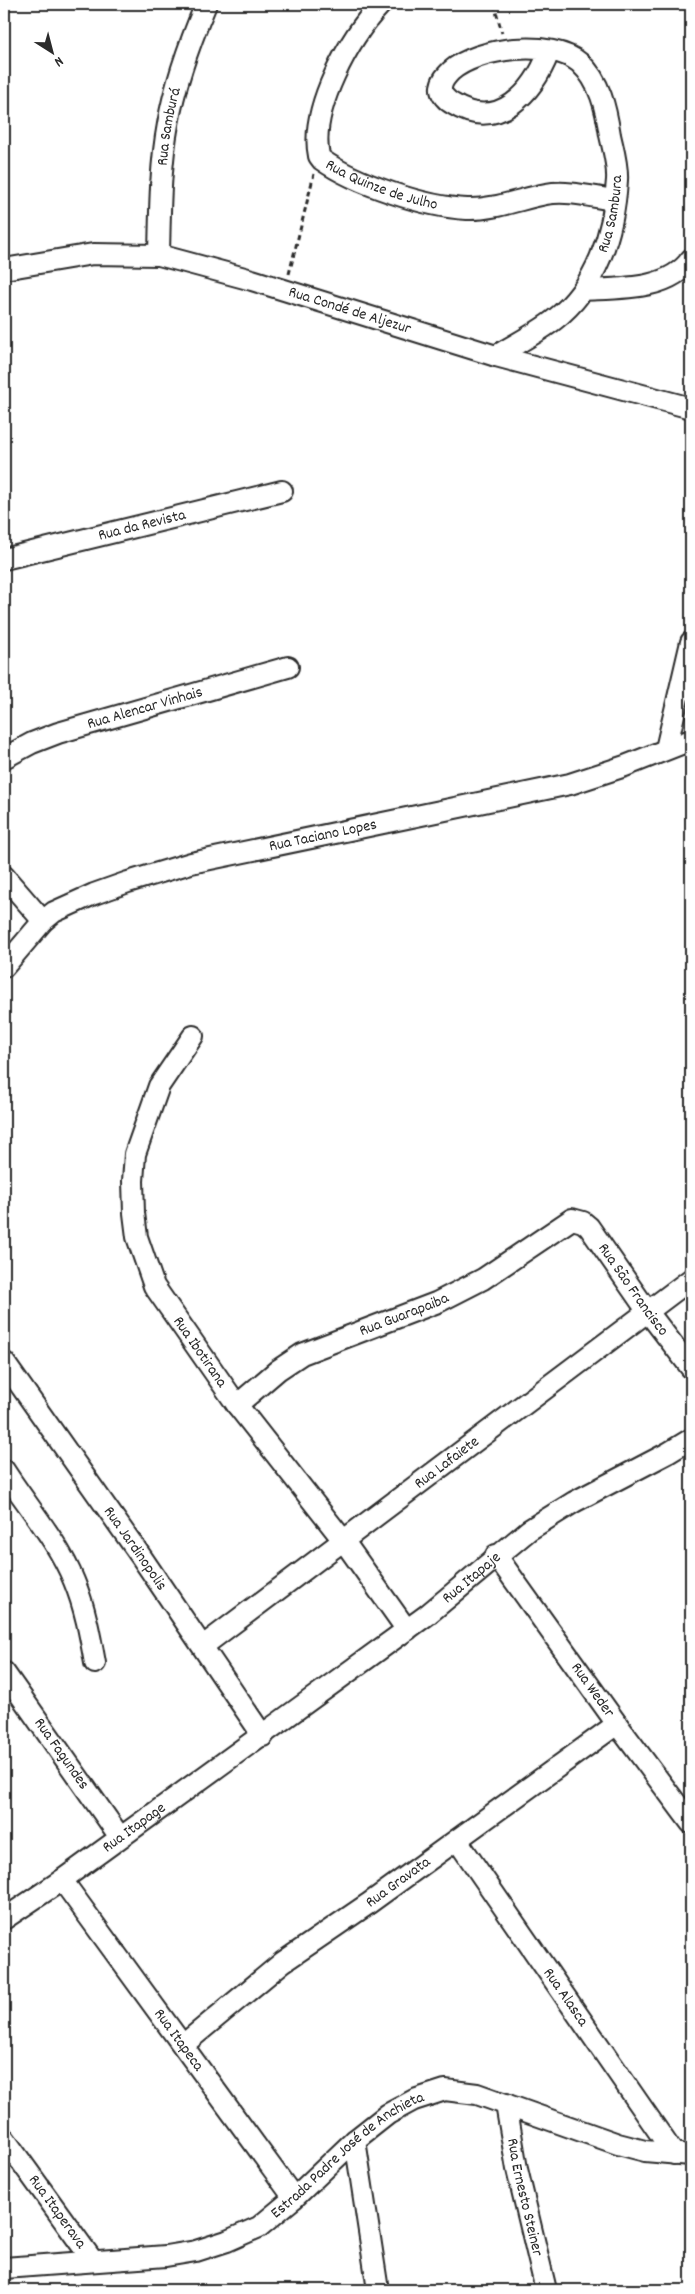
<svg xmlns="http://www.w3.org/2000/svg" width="695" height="2294" font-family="Dekko,sans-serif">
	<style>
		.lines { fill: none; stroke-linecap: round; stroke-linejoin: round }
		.minor-casing { stroke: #2b2b2b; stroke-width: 24 }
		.path { stroke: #2b2b2b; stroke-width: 3; stroke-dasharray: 5 4; stroke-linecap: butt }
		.minor { stroke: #fff; stroke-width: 20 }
		.labels { text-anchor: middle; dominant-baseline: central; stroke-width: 4; stroke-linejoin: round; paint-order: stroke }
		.street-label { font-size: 16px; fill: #2b2b2b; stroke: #fff }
	</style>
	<rect width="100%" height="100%" fill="#fff"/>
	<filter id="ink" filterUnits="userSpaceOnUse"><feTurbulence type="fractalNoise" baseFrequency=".02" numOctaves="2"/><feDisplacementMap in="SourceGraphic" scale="10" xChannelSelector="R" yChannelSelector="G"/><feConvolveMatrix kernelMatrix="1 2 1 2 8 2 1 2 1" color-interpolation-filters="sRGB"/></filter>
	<g filter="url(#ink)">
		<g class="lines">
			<defs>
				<g id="minor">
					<path id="s1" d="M381,4C350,37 309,109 319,156L322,160C356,184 425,207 467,209C493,210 520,199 546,194C568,190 592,197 614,200"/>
					<path id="s2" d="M159,255C160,211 160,167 168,124C175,83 190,42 206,4"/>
					<path id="s3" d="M4,269L93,254L159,255L252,280L496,356L691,408"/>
					<path d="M583,290C618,288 669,291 691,259"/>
					<path id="s4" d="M496,356C515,344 536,334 554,320C597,287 614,232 617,180C618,165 613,149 610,135C606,109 600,81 580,63C552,39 478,47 451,71C446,76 442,80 441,87C440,94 447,101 453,104C499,133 534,91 549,52"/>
					<path id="s5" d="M4,559L282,491"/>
					<path d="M666,749L691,642"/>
					<path id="s6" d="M4,758L32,743L58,733L288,667"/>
					<path d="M4,876L43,921"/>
					<path id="s7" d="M4,967L43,921L54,912L94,894L128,882L191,863L570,784L625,766L691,740"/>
					<path id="s8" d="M193,1036L159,1086L135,1154L133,1181L134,1213L137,1237L154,1286L237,1405L343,1540L407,1630"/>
					<path id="s9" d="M4,1362L140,1555L263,1736"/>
					<path id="s10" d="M237,1405L278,1370L302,1354L438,1302L483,1279L572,1219L583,1222L589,1227L648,1312L691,1368"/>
					<path d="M4,1470C27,1506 58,1541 74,1581C85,1607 90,1635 95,1663"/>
					<path id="s11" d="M496,1555L617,1724L691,1823"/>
					<path id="s12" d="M203,1646L691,1279"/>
					<path id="s13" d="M4,1672L120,1837"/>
					<path id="s14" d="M457,1840L674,2154"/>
					<path id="s15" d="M62,1880L294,2198"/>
					<path id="s16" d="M4,1919L62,1880L427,1615L529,1530L574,1502L668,1453L691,1439"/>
					<path id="s17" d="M183,2045L283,1962L368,1904L617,1724"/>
					<path id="s18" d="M506,2104L517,2169L546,2290"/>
					<path id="s19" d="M4,2138L93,2261"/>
					<path d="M355,2140L378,2290"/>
					<path id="s20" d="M4,2268L166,2256L196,2251L227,2241L259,2227L294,2198L355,2140L388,2114L414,2100L445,2090L477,2094L618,2144L645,2151L691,2155"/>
				</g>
			</defs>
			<use href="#minor" class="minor-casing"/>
			<path class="path" d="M494,4L502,33
				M289,274L314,174"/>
			<use href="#minor" class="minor"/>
		</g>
	</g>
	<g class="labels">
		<g class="street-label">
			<text stroke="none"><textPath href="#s2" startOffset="129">Rua Samburá</textPath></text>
			<text stroke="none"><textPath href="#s1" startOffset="239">Rua Quinze de Julho</textPath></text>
			<text stroke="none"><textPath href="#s4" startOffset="192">Rua Sambura</textPath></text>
			<text stroke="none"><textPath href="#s3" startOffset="355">Rua Condé de Aljezur</textPath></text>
			<text stroke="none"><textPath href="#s5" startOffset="142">Rua da Revista</textPath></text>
			<text stroke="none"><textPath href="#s6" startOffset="150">Rua Alencar Vinhais</textPath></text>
			<text stroke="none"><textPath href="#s7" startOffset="355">Rua Taciano Lopes</textPath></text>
			<text stroke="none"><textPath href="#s10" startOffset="482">Rua São Francisco</textPath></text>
			<text stroke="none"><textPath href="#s10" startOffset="192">Rua Guarapaiba</textPath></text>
			<text stroke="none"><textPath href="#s8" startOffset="348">Rua Ibotirana</textPath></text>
			<text stroke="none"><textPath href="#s12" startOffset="305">Rua Lafaiete</textPath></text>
			<text stroke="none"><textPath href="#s9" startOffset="228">Rua Jardinopolis</textPath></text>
			<text stroke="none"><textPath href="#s16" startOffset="579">Rua Itapaje</textPath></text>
			<text stroke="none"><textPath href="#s11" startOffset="166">Rua Weder</textPath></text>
			<text stroke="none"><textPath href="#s13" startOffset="100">Rua Fagundes</textPath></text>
			<text stroke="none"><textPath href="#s16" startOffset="159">Rua Itapage</textPath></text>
			<text stroke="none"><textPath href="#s17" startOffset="270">Rua Gravata</textPath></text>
			<text stroke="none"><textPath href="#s14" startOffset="191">Rua Alasca</textPath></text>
			<text stroke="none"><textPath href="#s15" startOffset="198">Rua Itapeca</textPath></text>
			<text stroke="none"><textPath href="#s20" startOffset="375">Estrada Padre José de Anchieta</textPath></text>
			<text stroke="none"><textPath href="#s18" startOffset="95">Rua Ernesto Steiner</textPath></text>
			<text stroke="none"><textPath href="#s19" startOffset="91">Rua Itaperava</textPath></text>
		</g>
	</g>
	<rect width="695" height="2294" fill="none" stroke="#fff" stroke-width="20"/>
	<rect x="10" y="10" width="675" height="2274" fill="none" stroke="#2b2b2b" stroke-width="2" filter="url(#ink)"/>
	<g transform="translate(52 52) rotate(144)" stroke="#ffffff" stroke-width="4" paint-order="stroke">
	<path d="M0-4L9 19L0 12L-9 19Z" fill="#2b2b2b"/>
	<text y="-8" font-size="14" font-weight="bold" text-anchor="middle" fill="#2b2b2b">N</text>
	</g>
</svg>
